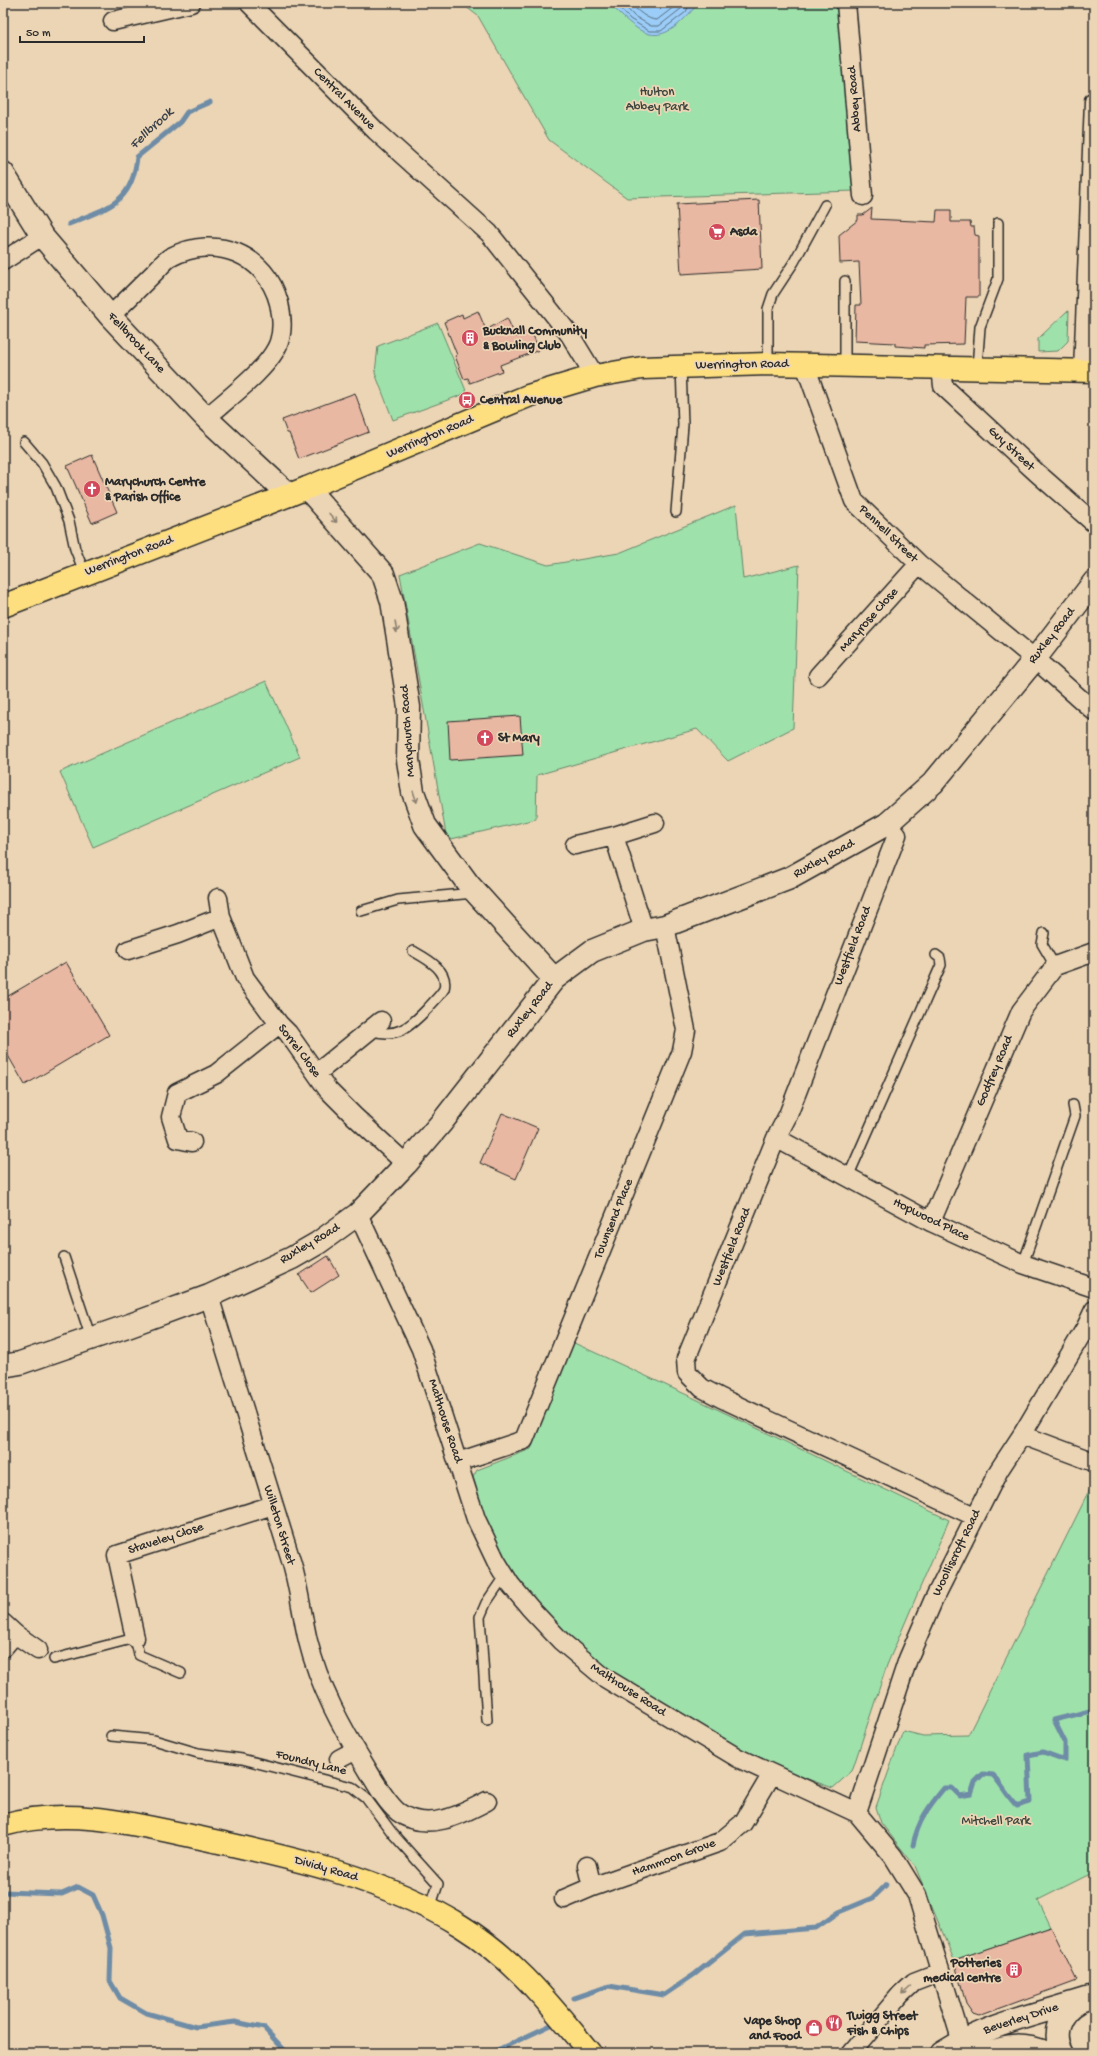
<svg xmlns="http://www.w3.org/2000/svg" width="1097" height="2056" font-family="'Gochi Hand',sans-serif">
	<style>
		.green { fill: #9fe1ab; stroke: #65866b }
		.water { fill: #9bcdf8; stroke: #6e8ca6 }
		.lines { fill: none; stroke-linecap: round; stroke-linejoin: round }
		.shore { stroke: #586c7d; stroke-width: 1 }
		.stream { stroke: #6e8ca6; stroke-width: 5 }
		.building { fill: #e9b8a3; stroke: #2b2b2b }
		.lane-casing { stroke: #2b2b2b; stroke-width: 12 }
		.street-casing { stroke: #2b2b2b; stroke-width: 21 }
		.secondary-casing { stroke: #2b2b2b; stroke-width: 25 }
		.primary-casing { stroke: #2b2b2b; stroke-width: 25 }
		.highway-casing { stroke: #2b2b2b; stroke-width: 25 }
		.lane { stroke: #ecd5b5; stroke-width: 9 }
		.street { stroke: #ecd5b5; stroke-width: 18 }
		.secondary { stroke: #ecd5b5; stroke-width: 22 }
		.primary { stroke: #fedf80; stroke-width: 22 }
		.highway { stroke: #fedf80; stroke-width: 22 }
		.oneway { stroke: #8c8070 }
		.labels { text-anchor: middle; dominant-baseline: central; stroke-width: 3.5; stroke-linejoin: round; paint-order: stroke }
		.park-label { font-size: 13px; fill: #3c463e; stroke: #ecd5b5 }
		.street-label { font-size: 13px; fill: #2b2b2b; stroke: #ecd5b5 }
		.poi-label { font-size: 13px; font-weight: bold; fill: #2b2b2b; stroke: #ecd5b5; text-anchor: start }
		.water-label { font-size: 14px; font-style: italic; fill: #3c434a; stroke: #ecd5b5 }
	</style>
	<rect width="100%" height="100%" fill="#ecd5b5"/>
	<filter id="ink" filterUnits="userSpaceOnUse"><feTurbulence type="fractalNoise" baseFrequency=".025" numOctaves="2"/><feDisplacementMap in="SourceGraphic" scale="8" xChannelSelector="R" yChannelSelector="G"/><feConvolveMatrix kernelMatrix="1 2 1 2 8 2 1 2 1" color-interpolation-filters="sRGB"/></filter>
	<g filter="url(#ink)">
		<path class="green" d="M461,3H841L855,191L627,198L549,140L478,16Z
			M1069,311L1068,341L1058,351L1038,352V339L1066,312Z
			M438,323L467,393L393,420L375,373L378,346Z
			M736,505L743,579L799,565L793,728L728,761L697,729L537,775L536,819L447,840L400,574L480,543L548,565L619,553Z
			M266,681L300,757L93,847L60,772Z
			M572,1342L698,1400L949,1520L887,1665L852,1771L833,1788L777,1768L698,1725L616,1676L565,1631L527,1592L505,1557L485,1517L473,1477L477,1470L531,1449Z
			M1094,1481V1872L1038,1900L1051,1927L954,1960L915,1866L881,1823L876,1807L903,1731L923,1736L968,1735Z"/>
		<path class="water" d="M609,3H694L695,7C659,50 643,38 609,3Z"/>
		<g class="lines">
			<path class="shore" d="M615,3L630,19L649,31H661L686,12L690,3
				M622,3L634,16L651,26H659L682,8L685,3
				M630,3C637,10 647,20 657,20L679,3"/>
			<path class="stream" d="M69,224C107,207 132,205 137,157L180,122L187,112L210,102
				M913,1845C918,1821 929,1806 944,1788H952L960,1796L971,1794L975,1782L983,1774L993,1775C1002,1785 1007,1796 1017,1806L1030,1802L1028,1755L1043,1752L1065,1760V1742L1054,1720L1094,1710
				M3,1892L62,1894L78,1887L93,1895L102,1915L111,1948L110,1981L120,1998L146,2013L196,2027L235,2022L264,2028L287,2053
				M574,1998L609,1986L664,1995L695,1974L745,1934L816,1928L839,1912L873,1898L887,1884
				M491,2053L551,2025"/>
		</g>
		<path class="building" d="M759,200L762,269L681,274L677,204Z
			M872,208L871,219L936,222L937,210H951V222H970L971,227H974L975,235L979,236V297H966L964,344L924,345V348L895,346V343L855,341L856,305H861L859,262L840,263L839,235L858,220V215H863Z
			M478,311L486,330L507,318L516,337L531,330L539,350L500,365L502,371L470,383L468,378L464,379L455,356L457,355L444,322L462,314L463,318Z
			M355,393L369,432L299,459L289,433H287L282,420Z
			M92,455L117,512L92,523L67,466Z
			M520,716L523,755L450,760L448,721Z
			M66,962L109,1035L25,1085L3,1047V999Z
			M502,1113L538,1128L516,1179L480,1163Z
			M328,1256L339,1275L311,1293L299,1275Z
			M1051,1927L1077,1980L979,2016L973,2014L966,2004L954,1960Z"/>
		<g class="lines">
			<defs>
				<path id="lane" d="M768,364V309L773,294L794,262L825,205
					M845,365V281
					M977,368L980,327L998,279V223
					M24,442L42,463L56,487L69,521L75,549L85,574
					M676,512L683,425L681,366
					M361,911L398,900L474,893
					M1044,933L1042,944L1055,966
					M370,1030C397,1039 410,1027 428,1008C433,1002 440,996 444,989C449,970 427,959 413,951
					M848,1177L941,965L940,958L936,955
					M64,1257L91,1338
					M1023,1264L1075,1116L1073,1105
					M54,1659L135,1638L139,1655L181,1673
					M487,1720L480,1617L486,1603L505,1575
					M111,1736L154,1740L198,1753L242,1759L352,1787L366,1798L393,1834L438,1884L430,1908"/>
				<path id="street" d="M249,3L376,131L489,233L570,335L595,376
					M846,3L863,196
					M113,21L191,3
					M3,261L42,236
					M110,316C125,302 139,288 154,273C159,268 165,260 171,257C216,234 266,254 279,303C282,316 283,330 279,342C271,367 226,400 206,418
					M805,365L854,501L919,564L1035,659L1094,711
					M941,367L943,386L1036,472L1094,523
					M1083,371L1094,101
					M818,676L919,564
					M887,824L897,835L788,1115L776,1138L686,1359L687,1373L702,1388L721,1398L974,1516
					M614,836L644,930
					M575,845L614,836L655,823
					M218,898L221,917
					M128,950L178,934L221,917L245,978L279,1024L288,1033L328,1090L354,1116L406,1164
					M317,1073L381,1021
					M776,1138L931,1222L1023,1264L1094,1288
					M192,1142L178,1139L171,1117L177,1093L216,1074L279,1024
					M358,1214L421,1349L476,1519L496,1561L510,1584L530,1608L561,1641L605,1678L738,1758L857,1813L893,1856L917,1895L964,2049L977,2053
					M931,1222L1021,1011L1055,966L1094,952
					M209,1296C236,1386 264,1475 292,1564C299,1589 302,1615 308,1641C319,1686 342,1728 366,1767C375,1782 385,1801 398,1812C426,1833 461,1815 487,1801
					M1022,1435L1094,1462
					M458,1462L524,1440L682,1051L686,1030L665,926
					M3,1623L15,1634L38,1650
					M135,1638L117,1555L273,1505
					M3,1648L15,1634
					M339,1759L356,1750
					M857,1813L908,1659L933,1601L999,1470L1022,1435L1086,1327L1094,1310
					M587,1866L592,1887
					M564,1899L592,1887L720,1842L743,1823L772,1774
					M851,2053L901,1994L914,1982L940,1972"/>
				<path id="secondary" d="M3,173L42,236L110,316L206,418L289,495
					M307,488L383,574L392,601L409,707L408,760L413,792L425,825L469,885L554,979
					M3,1366L20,1363L130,1325L209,1296L292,1258L318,1243L358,1214L406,1164L442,1122L554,979L592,951L644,930L665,926L790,878L887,824L933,783L1035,659L1094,582
					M942,2053C987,2024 1039,2014 1089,1998H1094
					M988,2053C1009,2045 1025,2044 1046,2053
					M1062,2053C1050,2034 1060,2012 1078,2002"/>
				<path id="primary" d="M3,1825C71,1806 138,1825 205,1839C294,1858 383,1878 461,1926C516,1960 550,2005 590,2053"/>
				<path id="highway" d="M3,606L307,488L528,396L595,376L642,368L768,364L1094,371"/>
			</defs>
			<use href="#lane" class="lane-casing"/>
			<use href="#street" class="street-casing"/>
			<use href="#secondary" class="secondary-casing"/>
			<use href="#primary" class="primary-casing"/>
			<use href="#highway" class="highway-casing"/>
			<use href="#lane" class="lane"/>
			<use href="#street" class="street"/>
			<use href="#secondary" class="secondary"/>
			<use href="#primary" class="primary"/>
			<use href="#highway" class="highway"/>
		</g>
		<defs><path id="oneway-shaft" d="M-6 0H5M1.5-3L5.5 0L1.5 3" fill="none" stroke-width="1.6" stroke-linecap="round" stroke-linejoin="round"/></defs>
		<g class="oneway">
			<use href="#oneway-shaft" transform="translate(333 518) rotate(49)"/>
			<use href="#oneway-shaft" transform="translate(396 627) rotate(81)"/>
			<use href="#oneway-shaft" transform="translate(415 797) rotate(72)"/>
			<use href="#oneway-shaft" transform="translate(906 1990) rotate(138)"/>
		</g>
	</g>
	<defs>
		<symbol id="supermarket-disc" viewBox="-11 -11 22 22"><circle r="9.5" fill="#d1495b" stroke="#ecd5b5"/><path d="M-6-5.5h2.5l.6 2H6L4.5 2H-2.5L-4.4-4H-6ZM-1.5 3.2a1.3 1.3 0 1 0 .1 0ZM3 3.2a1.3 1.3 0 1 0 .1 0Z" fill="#fff"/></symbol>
		<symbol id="building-disc" viewBox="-11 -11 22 22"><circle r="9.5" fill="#d1495b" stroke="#ecd5b5"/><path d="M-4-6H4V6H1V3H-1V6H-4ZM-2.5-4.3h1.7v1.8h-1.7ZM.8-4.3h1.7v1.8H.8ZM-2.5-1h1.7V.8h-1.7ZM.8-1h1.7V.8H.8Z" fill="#fff"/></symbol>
		<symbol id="bus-disc" viewBox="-11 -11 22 22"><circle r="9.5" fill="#d1495b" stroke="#ecd5b5"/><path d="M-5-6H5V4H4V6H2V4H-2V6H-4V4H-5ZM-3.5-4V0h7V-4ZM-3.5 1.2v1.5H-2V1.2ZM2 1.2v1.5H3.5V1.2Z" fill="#fff"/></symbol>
		<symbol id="church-disc" viewBox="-11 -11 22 22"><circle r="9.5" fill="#d1495b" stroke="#ecd5b5"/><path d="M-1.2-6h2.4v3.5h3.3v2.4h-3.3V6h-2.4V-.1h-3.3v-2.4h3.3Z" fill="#fff"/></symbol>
		<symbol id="restaurant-disc" viewBox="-11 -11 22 22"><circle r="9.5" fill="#d1495b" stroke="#ecd5b5"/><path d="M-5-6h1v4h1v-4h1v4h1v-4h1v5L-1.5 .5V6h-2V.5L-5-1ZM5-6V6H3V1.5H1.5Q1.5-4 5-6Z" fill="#fff"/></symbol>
		<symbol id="shop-disc" viewBox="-11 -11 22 22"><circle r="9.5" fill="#d1495b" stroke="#ecd5b5"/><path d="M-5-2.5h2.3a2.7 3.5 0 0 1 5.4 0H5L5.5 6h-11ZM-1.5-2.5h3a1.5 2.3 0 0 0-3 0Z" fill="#fff"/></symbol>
	</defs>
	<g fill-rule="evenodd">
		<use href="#supermarket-disc" x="707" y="222" width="20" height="20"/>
		<use href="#building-disc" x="460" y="328" width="20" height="20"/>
		<use href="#bus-disc" x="457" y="390" width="20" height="20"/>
		<use href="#church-disc" x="82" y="479" width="20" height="20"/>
		<use href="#church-disc" x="475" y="728" width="20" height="20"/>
		<use href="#building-disc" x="1004" y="1960" width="20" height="20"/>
		<use href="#restaurant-disc" x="824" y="2013" width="20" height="20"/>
		<use href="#shop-disc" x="804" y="2018" width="20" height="20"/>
	</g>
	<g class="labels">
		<g class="park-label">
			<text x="657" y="92">Hulton<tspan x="657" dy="15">Abbey Park</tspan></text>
			<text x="996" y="1821">Mitchell Park</text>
		</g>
		<g class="street-label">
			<text transform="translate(344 99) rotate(45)">Central Avenue</text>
			<text transform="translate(855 99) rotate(-95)">Abbey Road</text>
			<text transform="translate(136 343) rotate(47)">Fellbrook Lane</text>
			<text transform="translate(742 365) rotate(-1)">Werrington Road</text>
			<text transform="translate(430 437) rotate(-23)">Werrington Road</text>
			<text transform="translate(1011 449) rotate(43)">Guy Street</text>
			<text transform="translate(888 534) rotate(44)">Pennell Street</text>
			<text transform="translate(129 556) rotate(-21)">Werrington Road</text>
			<text transform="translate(869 620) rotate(-48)">Maryrose Close</text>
			<text transform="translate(1052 636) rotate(-52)">Ruxley Road</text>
			<text transform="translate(408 731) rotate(-94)">Marychurch Road</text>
			<text transform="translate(824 859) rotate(-29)">Ruxley Road</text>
			<text transform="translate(853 946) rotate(-69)">Westfield Road</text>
			<text transform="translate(530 1010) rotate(-52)">Ruxley Road</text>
			<text transform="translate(299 1051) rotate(53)">Sorrel Close</text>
			<text transform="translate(995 1071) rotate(-67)">Godfrey Road</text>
			<text transform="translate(614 1219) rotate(-68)">Townsend Place</text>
			<text transform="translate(931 1220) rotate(26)">Hopwood Place</text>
			<text transform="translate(310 1244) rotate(-31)">Ruxley Road</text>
			<text transform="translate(732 1247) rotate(-68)">Westfield Road</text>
			<text transform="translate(445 1421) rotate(72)">Malthouse Road</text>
			<text transform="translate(279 1525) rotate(73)">Willeton Street</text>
			<text transform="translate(166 1539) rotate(-18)">Staveley Close</text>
			<text transform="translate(957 1553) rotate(-64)">Woolliscroft Road</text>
			<text transform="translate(628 1690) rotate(33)">Malthouse Road</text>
			<text transform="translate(311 1763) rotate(14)">Foundry Lane</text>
			<text transform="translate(674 1858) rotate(-20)">Hammoon Grove</text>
			<text transform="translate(326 1869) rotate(16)">Dividy Road</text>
			<text transform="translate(1021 2019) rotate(-18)">Beverley Drive</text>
		</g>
		<g class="poi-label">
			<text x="730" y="232">Asda</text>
			<text x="483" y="331">Bucknall Community<tspan x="483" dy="15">&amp; Bowling Club</tspan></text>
			<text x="480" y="400">Central Avenue</text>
			<text x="105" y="482">Marychurch Centre<tspan x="105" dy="15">&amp; Parish Office</tspan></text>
			<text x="498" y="738">St Mary</text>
			<text x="1001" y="1963" text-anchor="end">Potteries<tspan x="1001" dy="15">medical centre</tspan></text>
			<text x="847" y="2016">Twigg Street<tspan x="847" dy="15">Fish &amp; Chips</tspan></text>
			<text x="801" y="2021" text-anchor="end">Vape Shop<tspan x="801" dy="15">and Food</tspan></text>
		</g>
		<g class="water-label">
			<text transform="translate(152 129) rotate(-43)">Fellbrook</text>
		</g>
	</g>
	<rect width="1097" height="2056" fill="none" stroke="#ecd5b5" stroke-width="16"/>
	<rect x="8" y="8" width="1081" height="2040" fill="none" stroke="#2b2b2b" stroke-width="1.5" filter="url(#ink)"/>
	<path d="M20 36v6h124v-6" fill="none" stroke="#2b2b2b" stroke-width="2"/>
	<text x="26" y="36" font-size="12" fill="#2b2b2b" stroke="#ecd5b5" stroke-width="3" paint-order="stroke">50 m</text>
</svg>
